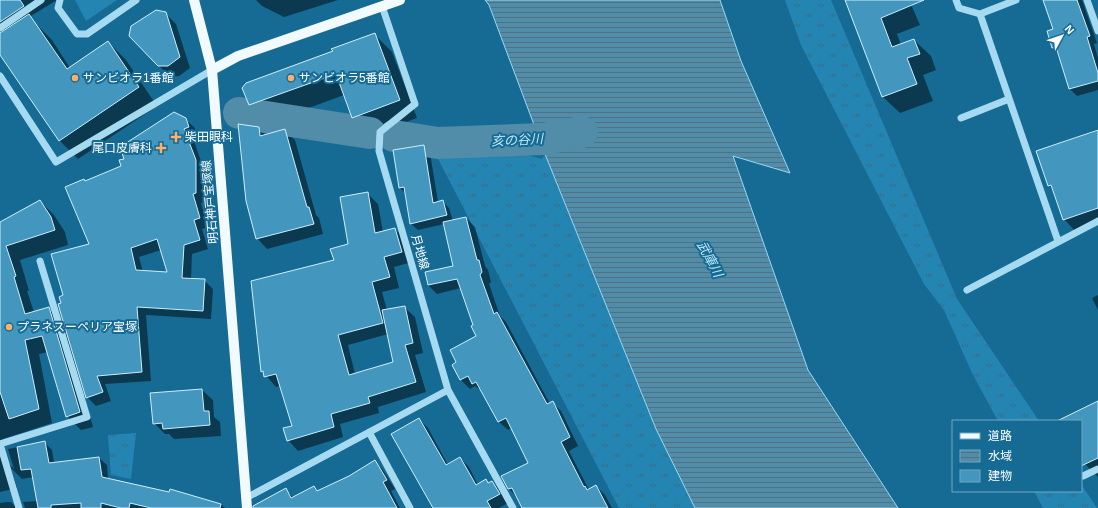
<svg xmlns="http://www.w3.org/2000/svg" width="1098" height="508" font-family="Arial,'Noto Sans JP',sans-serif">
	<style>
		.grass { fill: url(#grass-tufts) }
		.garden { fill: #2585b2 }
		.water { fill: url(#water-rules); stroke: #99d9f4 }
		.shadow { fill: #0007; fill-rule: evenodd }
		.lines { fill: none; stroke-linecap: round; stroke-linejoin: round }
		.river { stroke: #518ca8; stroke-width: 32 }
		.building { fill: #4397be; stroke: #ceeefc; fill-rule: evenodd }
		.minor { stroke: #a6daf1; stroke-width: 7 }
		.major { stroke: #f1faff; stroke-width: 10 }
		.poi-dot { fill: #ffaf67; stroke: #166b95; stroke-width: 1.5 }
		.labels { text-anchor: middle; dominant-baseline: central; stroke-width: 4; stroke-linejoin: round; paint-order: stroke }
		.poi-label { font-size: 12px; fill: #fff; stroke: #166b95; text-anchor: start }
		.street-label { font-size: 12px; fill: #fff; stroke: #166b95 }
		.water-label { font-size: 13px; font-style: italic; fill: #c2e9f9; stroke: #166b95 }
	</style>
	<defs>
		<pattern id="grass-tufts" width="24" height="20" patternUnits="userSpaceOnUse"><rect width="24" height="20" fill="#2585b2"/><path d="M3 7l-1-3M5 7V3M7 7l1-3M15 17l-1-3M17 17v-4M19 17l1-3" fill="none" stroke="#356e89"/></pattern>
		<pattern id="water-rules" width="6" height="5" patternUnits="userSpaceOnUse"><rect width="6" height="5" fill="#518ca8"/><path d="M0 2.5h6" fill="none" stroke="#4f7283"/></pattern>
	</defs>
	<rect width="100%" height="100%" fill="#166b95"/>
	<path class="grass" d="M785,0H831L957,299L1039,421H998L972,373L944,310L924,284L801,45Z
		M501,148L542,159L545,154L656,429L695,508H619L434,151L485,153Z
		M136,433L131,479L111,475L108,435Z
		M1081,484L1097,508H1043L1034,491H1081Z"/>
	<path class="garden" d="M75,0H117L86,21Z"/>
	<path class="water" d="M485,0H720L741,61L790,173L733,156L808,370L898,508H695L656,429L545,154L489,5Z"/>
	<path class="shadow" d="M0,0H57L0,35Z
		M256,0H338L284,17L262,6Z
		M846,0H909L920,25L897,34L901,45L914,40L931,56L936,70L923,75L933,101L900,113L883,97Z
		M1049,0H1082L1097,43L1094,44L1098,58V90L1077,96L1070,89L1059,53L1053,47L1054,30Z
		M165,13L176,24L190,68L179,76L170,77L130,36Z
		M34,22L52,40L70,68L108,42L126,60L157,106L78,159L60,141L0,53Z
		M374,34L392,52L417,118L371,135L353,117L344,95L268,123L250,105L243,88L334,52Z
		M185,119L195,128L197,136L193,138L204,170L205,202L201,203L208,227L202,229L208,249L192,254L191,279L204,280L213,289L211,319L146,315L151,381L105,384L111,401L96,406L87,397L62,304L90,244L86,182L122,167L125,159ZM161,250L169,273L143,272L139,257Z
		M259,128L266,135L285,130L295,140L316,215L319,218L323,234L267,249L257,238Z
		M1098,129V222L1074,230L1064,219L1053,189L1049,185L1038,151Z
		M424,146L430,153L438,202L442,201L449,208L453,221L466,218L475,227L485,266L488,270L491,282L489,284L500,316L506,322L550,404L552,402L561,411L578,446L569,451L589,490L596,486L605,495L612,508H523L517,497L509,489L529,463L512,428L508,430L499,422L483,392L475,386L470,389L461,380L453,365L457,363L477,337L461,288L437,294L428,285L426,273L455,266L444,224L418,230L411,224L406,194L400,188Z
		M367,193L378,204L383,232L395,229L405,239L412,262L394,267L399,288L382,292L387,310L404,307L415,317L423,353L415,355L426,392L378,407L379,413L340,424L343,437L298,451L288,440L293,426L280,386L276,387L262,371L335,261L349,245ZM388,334L394,363L355,374L348,345Z
		M40,201L54,215L65,232L68,245L20,260L29,291H27L34,312L48,308L63,322L93,427L81,430L67,416L48,352L39,354L52,423L3,439L7,462L14,469L8,449L44,442L52,450L54,463L99,458L107,465L108,479L170,493L171,490L222,505L225,508H25L23,502L38,501L33,477L22,479L11,468L17,488L0,492V223Z
		M1098,295V310L1092,298Z
		M202,390L213,400L214,417L220,422L221,436L174,439L169,434H165L154,423Z
		M1098,402V477L1085,464L1081,456V421H1064Z
		M419,419L428,428L448,465L460,458L469,467L478,485L486,480L489,483L492,482L501,491L508,503L499,508H434Z
		M375,461L383,470L395,489L391,491L400,508H271L285,489L294,498L314,487L318,492L349,477Z
		M8,502H11L17,508H0V503Z"/>
	<g class="lines">
		<path class="river" d="M239,113L370,133
			M394,136L438,143L544,139L582,132"/>
	</g>
	<path class="building" d="M0,0H20L24,6L0,22Z
		M845,0H924L881,18L892,47L914,39L920,54L907,58L917,84L882,97Z
		M1043,0H1077L1090,36L1087,37L1098,73V81L1069,89L1056,47L1052,48L1047,31L1053,29Z
		M156,10L166,12L180,57L168,66H158L129,36L131,26Z
		M29,14L67,69L108,41L139,87L59,141L0,55V33Z
		M375,33L400,100L352,118L336,74L249,105L242,88L246,83L333,51L331,49Z
		M174,112L186,118L189,127L184,129L196,160V193L193,194L200,218L194,220L200,240L184,245L182,278L205,279L203,311L137,307L142,372L97,376L103,392L86,398L58,304L61,303L59,297L63,295L51,254L89,244L65,187L84,179L85,181L121,166L119,160L124,159L120,147ZM157,239L167,272L136,270L131,248Z
		M238,124L259,127L260,136L285,129L307,207H309L314,224L256,239L246,201Z
		M1098,130V208L1063,220L1051,185L1048,186L1036,151Z
		M424,145L433,203L443,200L447,215L410,224L404,187L399,188L393,150Z
		M368,192L375,233L395,228L402,252L384,257L390,277L372,282L383,323L338,335L349,375L393,362L382,310L405,306L413,343L405,345L416,382L368,397L370,403L331,414L334,427L287,441L283,428L292,426L276,374L264,377L263,371L261,372L251,281L334,260L330,249L348,244L340,197Z
		M40,200L51,217L55,230L6,246L16,276L14,277L25,314L49,307L80,412L66,417L42,336L25,340L39,409L9,419L0,392V222Z
		M466,217L477,260H479L482,272L480,275L494,314L497,312L547,404L553,401L570,437L561,442L584,487L585,486L587,490L596,485L608,508H522L512,488L508,489L501,476L528,463L506,418L498,422L476,382L472,384L468,376L460,380L452,365L456,362L450,350L476,336L471,326L473,325L457,279L428,285L425,272L453,266L443,222Z
		M202,389L204,411H209L210,425L163,429L162,423L153,424L150,393Z
		M1098,401V458L1081,466V421H1057Z
		M419,418L446,465L460,457L476,485L486,479L488,483L492,481L500,494L487,501L491,508H433L391,434Z
		M45,441L49,463L99,457L102,477L169,492L170,489L221,504L220,508H151L130,503L129,508H121L101,503V508H81V503L51,505V508H38L31,469L21,470L17,447Z
		M375,460L387,480L383,482L397,508H253V506L286,488L291,498L314,486L317,491L349,476Z"/>
	<g class="lines">
		<path class="minor" d="M60,0L58,8L77,34H87L136,0
			M956,0L959,8L980,14L1016,0
			M1087,0L1098,31
			M382,6L415,104L380,132L379,151L448,390L513,508
			M980,14L1058,241
			M0,28L41,0
			M0,76L56,162L212,70
			M961,118L1009,99
			M967,290L1098,221
			M369,432L410,508
			M0,444L87,417L40,261
			M0,444L19,508
			M1083,476L1098,469
			M246,498L448,390"/>
		<path class="major" d="M194,0L212,70L247,508
			M212,70L238,56L400,0"/>
	</g>
	<g class="poi-dot">
		<circle cx="75" cy="78" r="4"/>
		<circle cx="291" cy="78" r="4"/>
		<path d="M174 131h4v4h4v4h-4v4h-4v-4h-4v-4h4z"/>
		<path d="M159 142h4v4h4v4h-4v4h-4v-4h-4v-4h4z"/>
		<circle cx="9" cy="327" r="4"/>
	</g>
	<g class="labels">
		<g class="poi-label">
			<text x="83" y="78">サンビオラ1番館</text>
			<text x="299" y="78">サンビオラ5番館</text>
			<text x="185" y="137">柴田眼科</text>
			<text x="152" y="148" text-anchor="end">尾口皮膚科</text>
			<text x="17" y="327">プラネスーペリア宝塚</text>
		</g>
		<g class="street-label">
			<text transform="translate(210 202) rotate(-95)">明石神戸宝塚線</text>
			<text transform="translate(420 252) rotate(74)">月地線</text>
		</g>
		<g class="water-label">
			<text transform="translate(517 140) rotate(-3)">亥の谷川</text>
			<text transform="translate(710 259) rotate(62)">武庫川</text>
		</g>
	</g>
	<rect x="952" y="420" width="130" height="72" fill="#166b95" stroke="#73a6bf"/>
	<rect x="960" y="433" width="20" height="6" fill="#f1faff" stroke="#73a6bf"/>
	<text x="988" y="440" font-size="12" fill="#ffffff">道路</text>
	<rect x="960" y="450" width="20" height="12" fill="url(#water-rules)" stroke="#73a6bf"/>
	<text x="988" y="460" font-size="12" fill="#ffffff">水域</text>
	<rect x="960" y="470" width="20" height="12" fill="#4397be" stroke="#73a6bf"/>
	<text x="988" y="480" font-size="12" fill="#ffffff">建物</text>
	<g transform="translate(1062 36) rotate(50)" stroke="#166b95" stroke-width="3" paint-order="stroke">
	<path d="M0-3L7 15L0 10L-7 15Z" fill="#ffffff"/>
	<text y="-6" font-size="11" font-weight="bold" text-anchor="middle" fill="#ffffff">N</text>
	</g>
</svg>
